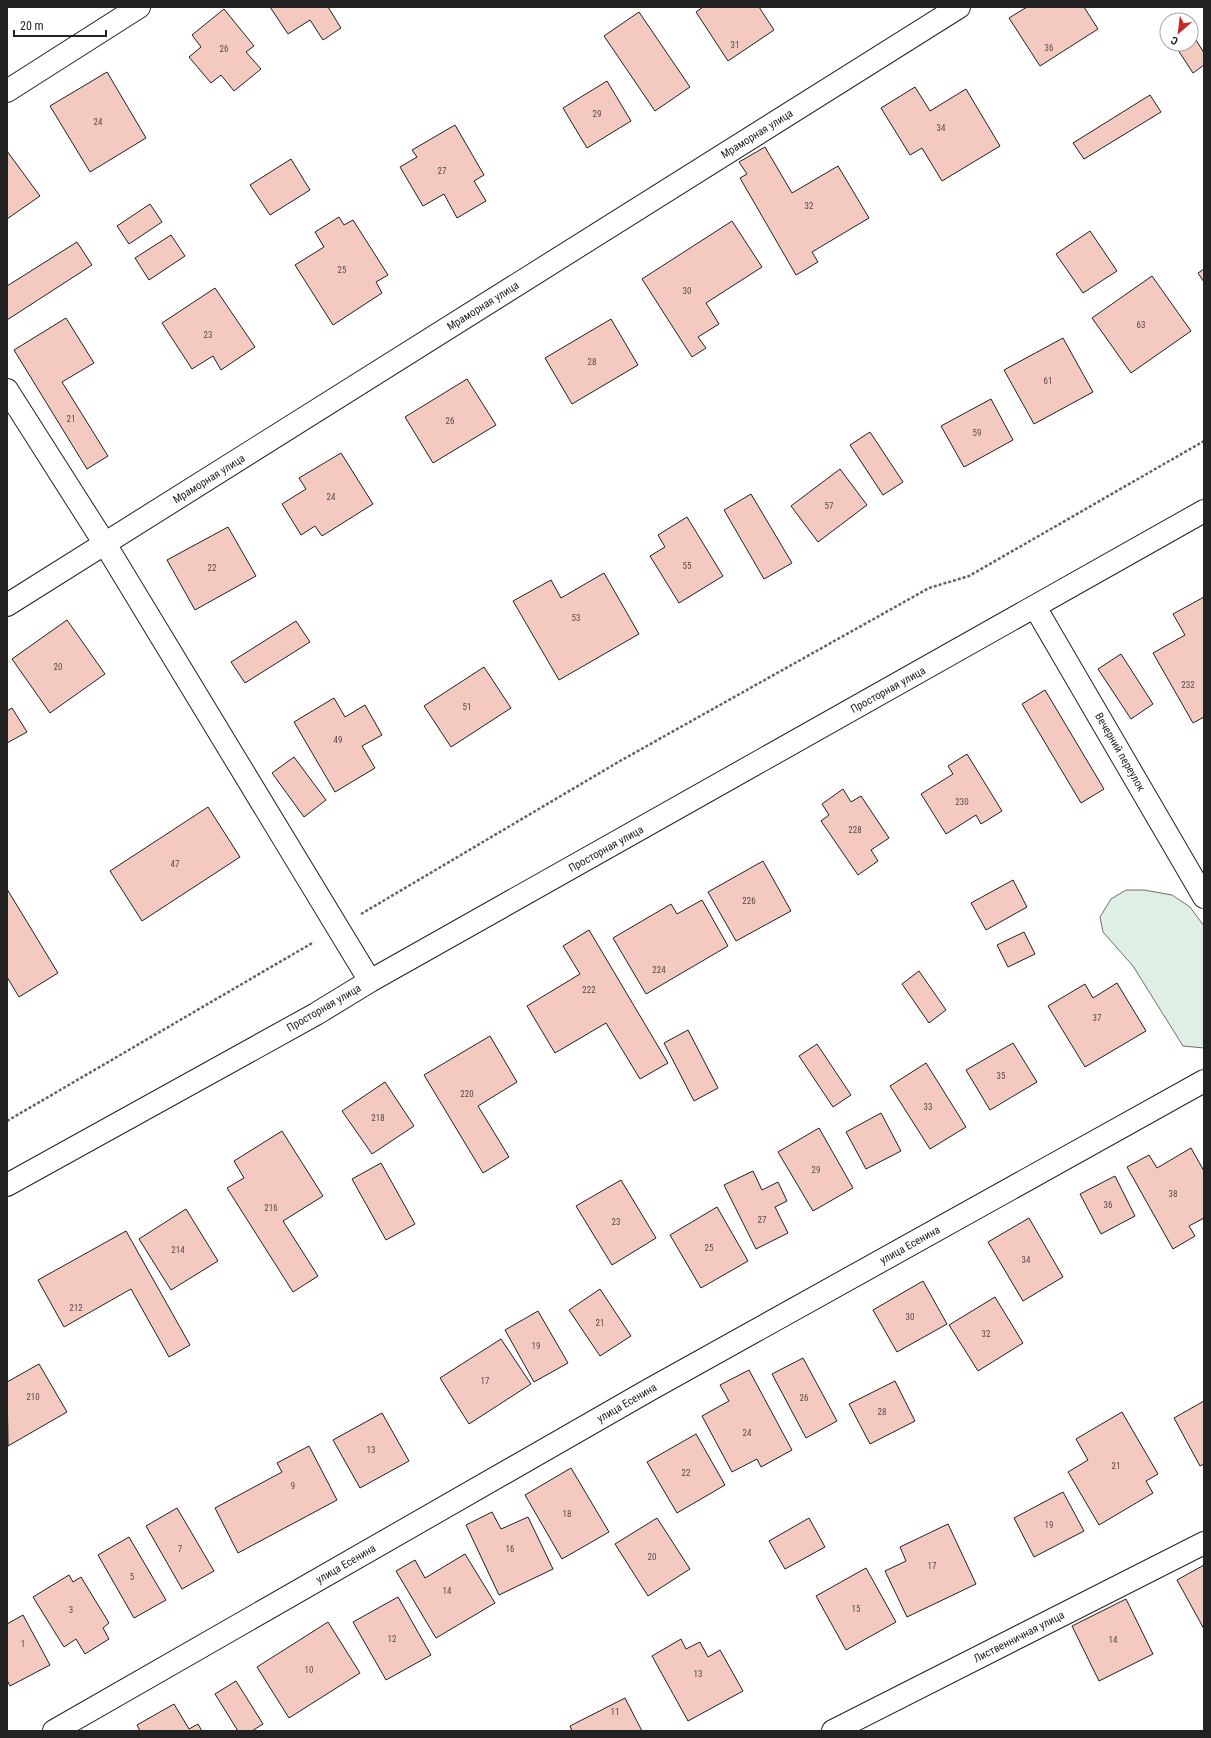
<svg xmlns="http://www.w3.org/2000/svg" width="1211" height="1738" font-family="'Roboto Condensed',sans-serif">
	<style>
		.green { fill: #e0efe3; stroke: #6f6f6f }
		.building { fill: #f3c9c0; stroke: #222 }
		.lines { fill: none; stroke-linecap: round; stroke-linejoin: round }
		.street-casing { stroke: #222; stroke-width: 24 }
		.path { stroke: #646464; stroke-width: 2.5; stroke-dasharray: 3 2; stroke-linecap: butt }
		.street { stroke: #fff; stroke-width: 22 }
		.labels { text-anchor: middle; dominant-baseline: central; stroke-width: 3; stroke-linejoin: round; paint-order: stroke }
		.number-label { font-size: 9px; fill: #564c4a }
		.street-label { font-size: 11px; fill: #222; stroke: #fff }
	</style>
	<rect width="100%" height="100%" fill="#fff"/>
	<path class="green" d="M1126,890H1144L1172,895L1190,907L1204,926V1048L1183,1046L1133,966L1103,932L1100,917L1111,899Z"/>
	<path class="building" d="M270,7H328L341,28L323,40L310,20L288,34Z
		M703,7H759L774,30L728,61L696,12Z
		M1027,7H1084L1098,29L1040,66L1009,18Z
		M224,9L254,46L246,52L261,69L234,91L221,75L211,83L189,57L201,47L192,35Z
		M639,12L690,87L655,111L604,36Z
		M1193,35L1204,53V65L1193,73L1176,47L1180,44H1191V36Z
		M107,72L146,138L90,172L50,106Z
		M607,81L631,121L587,148L563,108Z
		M915,87L930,111L966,89L1000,146L942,181L922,148L910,155L881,108Z
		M1150,95L1161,112L1084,159L1073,143Z
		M455,125L484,175L474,181L486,201L457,218L444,194L423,206L400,167L417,157L412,150Z
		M765,147L792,193L838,166L869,218L812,252L818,262L796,275L740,178L747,174L739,162Z
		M7,151L40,196L7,219Z
		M291,159L310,190L270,215L250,185Z
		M150,204L162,222L129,244L117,226Z
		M339,217L344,225L353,220L388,275L376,282L382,293L333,325L295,265L324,247L315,232Z
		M732,221L762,267L706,303L719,324L698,337L706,348L692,357L642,279Z
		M1090,231L1117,271L1083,293L1056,254Z
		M171,235L185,256L149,280L135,258Z
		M77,242L92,265L7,320V286Z
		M1204,269V282L1198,273Z
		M1152,276L1191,331L1131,373L1092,318Z
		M215,288L255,347L221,370L213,356L192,369L162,323Z
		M66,318L94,363L62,382L108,456L87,469L14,350Z
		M611,319L638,365L572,404L545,358Z
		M1063,338L1093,392L1034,424L1004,370Z
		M467,379L496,425L433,463L405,417Z
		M991,399L1013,440L964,467L941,426Z
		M870,432L903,482L883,495L850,445Z
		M341,453L373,504L322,536L315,526L301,535L282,504L306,489L299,478Z
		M840,469L867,505L818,542L791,506Z
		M751,494L792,563L764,579L724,510Z
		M687,517L723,576L679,603L650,556L665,547L658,535Z
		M228,527L256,576L195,610L167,560Z
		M604,573L639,634L559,680L513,601L551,580L561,598Z
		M1204,597V717L1193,723L1153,653L1185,635L1173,614Z
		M67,620L105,674L50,713L12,659Z
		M296,621L310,642L245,683L231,662Z
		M1121,654L1153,704L1131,719L1098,669Z
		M484,667L511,708L451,747L424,706Z
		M1045,690L1104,789L1081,803L1022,704Z
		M334,698L345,717L365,705L382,735L362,746L375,768L335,792L294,722Z
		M12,708L27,732L7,743V711Z
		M967,754L1002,811L981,824L976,815L946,834L921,794L953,774L948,766Z
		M294,757L326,800L304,817L272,773Z
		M843,789L851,802L861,796L889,838L871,850L878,861L858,875L821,821L829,815L822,804Z
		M208,807L240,857L142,921L110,871Z
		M763,861L791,911L736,941L708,892Z
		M1013,880L1027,907L986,930L971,903Z
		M7,889L58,973L19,997L7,977Z
		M702,900L728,946L646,994L613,938L671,904L677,914Z
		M589,930L668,1063L640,1079L606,1023L555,1053L527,1006L580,974L563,946Z
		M1024,932L1035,954L1008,967L997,945Z
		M919,971L946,1010L929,1023L902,984Z
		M1117,983L1146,1031L1085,1067L1048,1006L1085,984L1093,998Z
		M688,1030L718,1088L694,1101L664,1043Z
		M490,1036L517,1082L478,1106L509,1157L483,1173L424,1075Z
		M1013,1043L1037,1082L990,1110L966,1070Z
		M817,1044L851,1095L833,1107L799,1056Z
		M926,1063L966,1127L930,1149L890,1086Z
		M385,1082L414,1126L372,1154L342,1111Z
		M881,1113L901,1151L866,1169L846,1132Z
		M819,1128L853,1188L813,1211L778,1152Z
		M282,1131L323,1196L283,1221L318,1276L293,1292L227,1188L244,1178L234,1161Z
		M1191,1148L1204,1171V1218L1189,1226L1195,1236L1173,1249L1127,1167L1149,1155L1157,1168Z
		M381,1163L415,1224L386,1240L352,1179Z
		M753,1171L762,1190L778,1182L787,1201L775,1207L788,1233L756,1249L724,1185Z
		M1115,1176L1135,1216L1101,1234L1080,1194Z
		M621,1180L656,1238L612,1265L576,1206Z
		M717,1207L748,1261L701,1288L670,1235Z
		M186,1209L218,1261L171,1290L139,1239Z
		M1029,1218L1063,1277L1023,1301L988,1242Z
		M126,1231L190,1345L169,1357L131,1289L64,1327L38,1280Z
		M923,1281L947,1324L897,1352L873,1310Z
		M600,1289L631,1336L600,1356L569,1310Z
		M995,1297L1023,1343L978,1371L949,1325Z
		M538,1311L568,1363L534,1382L505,1330Z
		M501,1339L531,1384L469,1424L440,1378Z
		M803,1358L837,1421L806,1438L772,1374Z
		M39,1364L67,1412L8,1446L7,1382Z
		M749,1370L792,1450L761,1467L757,1459L732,1472L702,1416L729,1401L720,1385Z
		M895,1381L915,1421L870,1444L849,1404Z
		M1204,1401V1464L1200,1466L1174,1418Z
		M1122,1412L1158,1474L1146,1481L1153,1493L1099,1525L1068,1472L1088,1460L1076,1439Z
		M382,1413L409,1461L360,1488L333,1440Z
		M696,1434L725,1485L677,1513L647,1462Z
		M309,1446L337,1500L238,1553L215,1508L282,1472L277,1463Z
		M571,1468L609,1532L562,1559L525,1495Z
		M1063,1492L1084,1531L1034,1557L1014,1518Z
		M177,1508L214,1571L182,1589L146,1526Z
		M492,1512L501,1529L528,1517L553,1569L499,1595L466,1525Z
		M657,1518L690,1569L648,1596L615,1544Z
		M809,1518L825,1547L785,1569L769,1541Z
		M948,1524L976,1584L907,1617L885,1571L906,1561L900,1547Z
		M129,1537L166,1600L134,1618L98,1555Z
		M465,1554L495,1603L436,1638L396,1571L415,1560L425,1578Z
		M1204,1565V1629L1177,1580Z
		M866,1568L896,1622L846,1650L816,1596Z
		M69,1575L73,1582L81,1577L109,1623L103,1628L109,1639L85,1654L76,1639L64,1647L33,1597Z
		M398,1597L431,1655L386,1680L353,1622Z
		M1126,1599L1153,1654L1099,1681L1072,1626Z
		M23,1615L50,1665L10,1686L7,1680V1624Z
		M328,1622L360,1673L289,1718L257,1667Z
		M681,1639L686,1649L700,1642L708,1657L720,1650L743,1691L688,1721L652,1656Z
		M236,1681L263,1724L252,1731H238L215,1694Z
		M625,1698L642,1731H572L570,1726Z
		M174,1704L189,1729L198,1724L202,1731H140L137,1725Z"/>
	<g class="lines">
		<defs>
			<path id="street" d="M7,91L139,7
				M7,390L105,544L370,981
				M7,605L959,7
				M1035,607L1204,897
				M7,1185L316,1014L370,981L1204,511
				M54,1731L649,1390L1204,1081
				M833,1731L1204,1543"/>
		</defs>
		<use href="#street" class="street-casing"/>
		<path class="path" d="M361,914L620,761L929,588L969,576L1204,441
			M7,1121L314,942"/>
		<use href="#street" class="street"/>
	</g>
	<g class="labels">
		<g class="number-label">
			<text x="735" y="45">31</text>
			<text x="1049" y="48">36</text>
			<text x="224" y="49">26</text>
			<text x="597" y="114">29</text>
			<text x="98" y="122">24</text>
			<text x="941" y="128">34</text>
			<text x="442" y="171">27</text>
			<text x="809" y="206">32</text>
			<text x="342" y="270">25</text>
			<text x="687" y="291">30</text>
			<text x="1141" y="325">63</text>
			<text x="208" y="335">23</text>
			<text x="592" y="362">28</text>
			<text x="1048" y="381">61</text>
			<text x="71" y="419">21</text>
			<text x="450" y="421">26</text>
			<text x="977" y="433">59</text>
			<text x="331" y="497">24</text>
			<text x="829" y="506">57</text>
			<text x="687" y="566">55</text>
			<text x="212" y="568">22</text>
			<text x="576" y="618">53</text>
			<text x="58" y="667">20</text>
			<text x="1188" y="685">232</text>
			<text x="467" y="707">51</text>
			<text x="338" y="740">49</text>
			<text x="962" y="802">230</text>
			<text x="855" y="830">228</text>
			<text x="175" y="864">47</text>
			<text x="749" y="901">226</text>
			<text x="659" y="970">224</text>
			<text x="589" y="990">222</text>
			<text x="1097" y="1018">37</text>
			<text x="1001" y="1076">35</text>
			<text x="467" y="1094">220</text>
			<text x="928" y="1107">33</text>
			<text x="378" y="1118">218</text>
			<text x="816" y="1170">29</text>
			<text x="1173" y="1194">38</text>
			<text x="1108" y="1205">36</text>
			<text x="271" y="1208">216</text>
			<text x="762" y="1220">27</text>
			<text x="616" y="1222">23</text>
			<text x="709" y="1248">25</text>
			<text x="178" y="1250">214</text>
			<text x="1026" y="1260">34</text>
			<text x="76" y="1308">212</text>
			<text x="910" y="1317">30</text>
			<text x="600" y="1323">21</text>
			<text x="986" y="1334">32</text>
			<text x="536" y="1346">19</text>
			<text x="485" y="1381">17</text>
			<text x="33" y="1397">210</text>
			<text x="804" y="1398">26</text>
			<text x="882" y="1412">28</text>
			<text x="747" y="1433">24</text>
			<text x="371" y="1450">13</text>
			<text x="1116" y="1466">21</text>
			<text x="686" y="1473">22</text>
			<text x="293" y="1486">9</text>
			<text x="567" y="1514">18</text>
			<text x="1049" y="1525">19</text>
			<text x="180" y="1549">7</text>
			<text x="510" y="1549">16</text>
			<text x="652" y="1557">20</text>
			<text x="932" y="1566">17</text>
			<text x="132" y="1577">5</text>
			<text x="447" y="1591">14</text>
			<text x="856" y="1609">15</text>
			<text x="71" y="1610">3</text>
			<text x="392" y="1639">12</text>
			<text x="1113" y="1640">14</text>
			<text x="23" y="1644">1</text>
			<text x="309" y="1670">10</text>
			<text x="698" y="1674">13</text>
			<text x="615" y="1712">11</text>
		</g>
		<g class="street-label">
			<text transform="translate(757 134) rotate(-32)">Мраморная улица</text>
			<text transform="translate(483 306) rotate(-32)">Мраморная улица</text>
			<text transform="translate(209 479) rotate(-32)">Мраморная улица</text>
			<text transform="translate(888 690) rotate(-29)">Просторная улица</text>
			<text transform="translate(1120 752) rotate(60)">Вечерний переулок</text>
			<text transform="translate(606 849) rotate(-29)">Просторная улица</text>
			<text transform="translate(324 1008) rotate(-30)">Просторная улица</text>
			<text transform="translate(910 1245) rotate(-29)">улица Есенина</text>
			<text transform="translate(627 1403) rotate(-30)">улица Есенина</text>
			<text transform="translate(346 1564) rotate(-30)">улица Есенина</text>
			<text transform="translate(1019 1637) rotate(-27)">Лиственничная улица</text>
		</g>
	</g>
	<rect width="1211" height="1738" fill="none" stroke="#222222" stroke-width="16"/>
	<g transform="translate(1179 32) rotate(208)"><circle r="19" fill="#ffffff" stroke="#a7a7a7"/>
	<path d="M0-3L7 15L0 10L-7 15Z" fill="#c62828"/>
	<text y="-6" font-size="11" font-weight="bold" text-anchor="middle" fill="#222222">С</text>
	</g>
	<path d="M14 30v6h92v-6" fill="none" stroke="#222222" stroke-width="2"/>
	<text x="20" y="30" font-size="12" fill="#222222" stroke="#ffffff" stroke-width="3" paint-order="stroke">20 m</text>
</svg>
